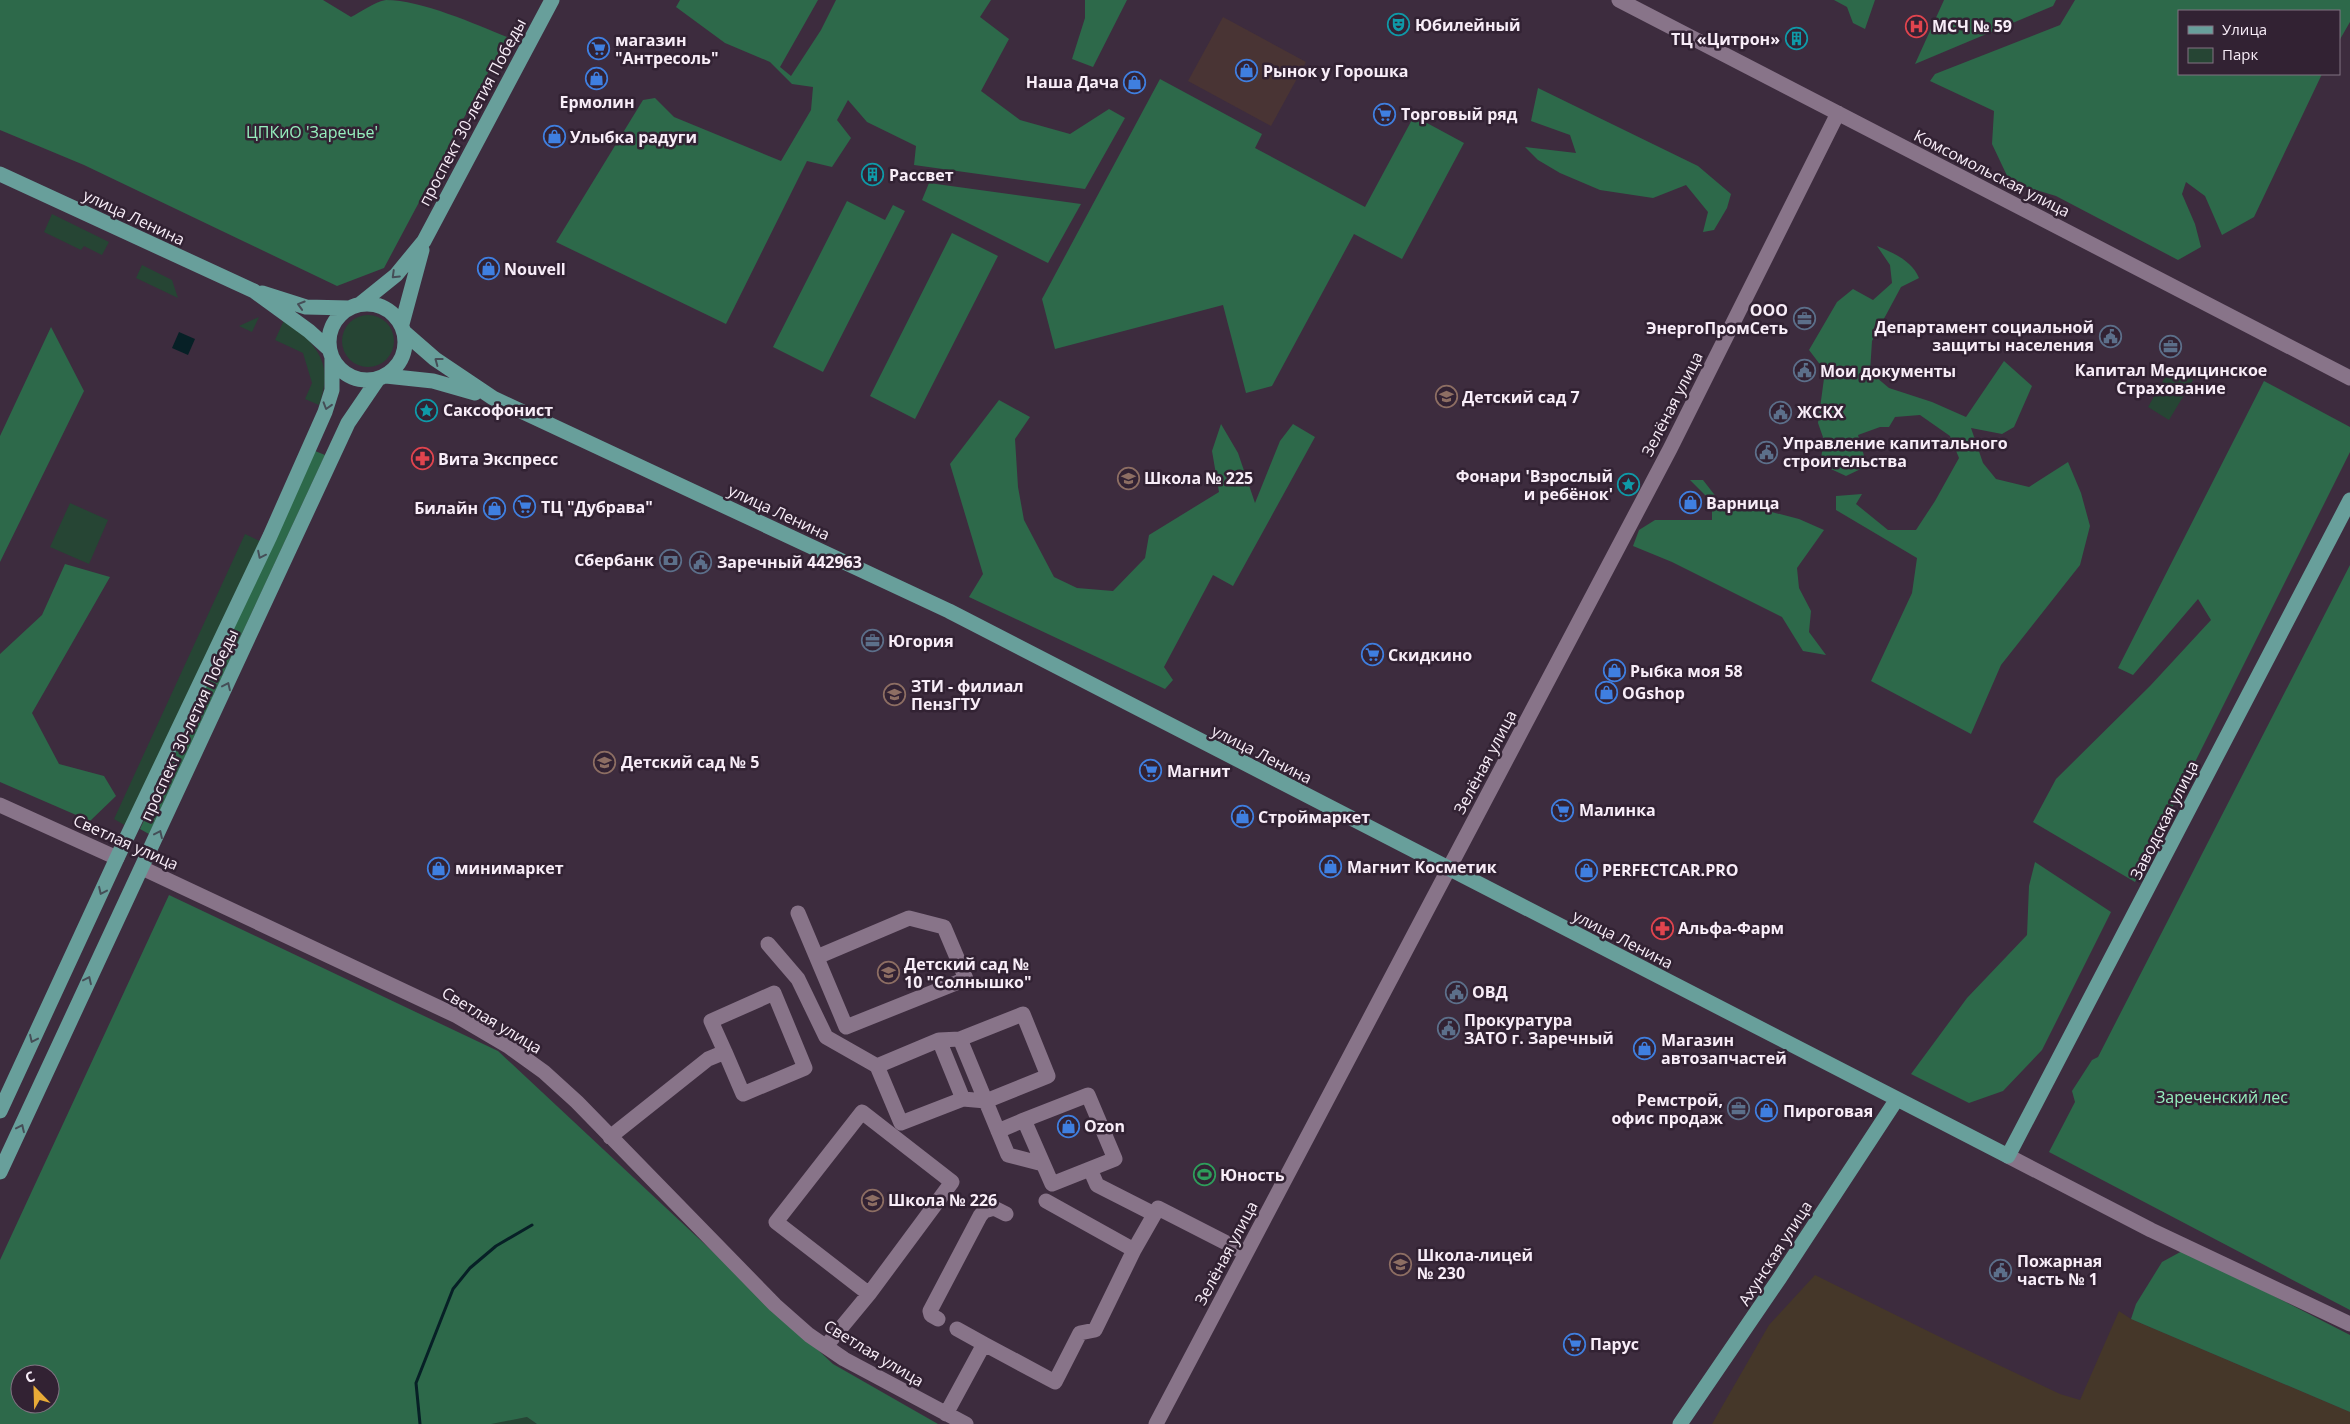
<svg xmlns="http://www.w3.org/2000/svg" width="2350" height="1424" font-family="'Open Sans',sans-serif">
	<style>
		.commercial { fill: #493434 }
		.industrial { fill: #453729 }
		.green { fill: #264534 }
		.forest { fill: #2d694a; fill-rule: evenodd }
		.water { fill: #072026 }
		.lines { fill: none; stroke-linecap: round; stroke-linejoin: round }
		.stream { stroke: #072026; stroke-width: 3 }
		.minor { stroke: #887489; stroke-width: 15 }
		.major { stroke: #689f9b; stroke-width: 15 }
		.oneway { stroke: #454e57 }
		.labels { text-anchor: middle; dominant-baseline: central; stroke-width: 5; stroke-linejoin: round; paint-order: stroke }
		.poi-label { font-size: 16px; font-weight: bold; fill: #f8edf8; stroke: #322233; text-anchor: start }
		.street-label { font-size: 16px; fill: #f8edf8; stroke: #322233 }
		.park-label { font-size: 16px; fill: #96efbe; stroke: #322233 }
	</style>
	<rect width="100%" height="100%" fill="#3d2c3e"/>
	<path class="commercial" d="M1223,17L1306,62L1271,126L1188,81Z"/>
	<path class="industrial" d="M1815,1275L1948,1341L2060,1394L2080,1400L2119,1311L2131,1319L2350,1412V1424H1712L1769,1325Z"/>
	<path class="green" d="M52,214L109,242L102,255L84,246L81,250L44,232Z
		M142,265L172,280L178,298L136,278Z
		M342 341a26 26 0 1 1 52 0a26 26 0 1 1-52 0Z
		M259,317L252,332L239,326Z
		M285,318C315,345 335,361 319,405L305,399L312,383L303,353L275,340Z
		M2171,367L2193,380L2169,420L2148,407Z
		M70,503L108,520L89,564L50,547Z
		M245,534L262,542L128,827L114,819Z
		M527,1417L537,1424H491V1423Z"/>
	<path class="forest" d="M0,0H323L351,17C361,12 374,2 386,0C421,0 475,24 507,37L384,268L337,286L84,165L0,130Z
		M680,0H818L780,67L791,76L821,30L836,0H991L980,17L1009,39L981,91L1020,120L1070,134L1109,109L1125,118L1085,189L914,165L916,146L867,122L848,100L837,120L851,138L832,167L807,161L726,324L556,242L643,100L655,98L674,117L781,161L811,110L813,87L792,84L770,62L725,43L676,7Z
		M1085,0H1127L1093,67L1072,59L1085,18Z
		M1834,0H1875L1865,29L1853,23L1847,7Z
		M1944,0H2056L2053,6L1915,64Z
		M2075,0H2350V22L2339,41V11H2179V74H2322L2254,217L2222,235L2205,196L2186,182L2182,194L2195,224L2201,247L2178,260L2056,196L2010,182L1992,144L1994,111L1930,81L1935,74L2060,25Z
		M1160,79L1262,134L1255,148L1365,207L1414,116L1464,143L1402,259L1354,234L1272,386L1246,393L1223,305L1055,349L1042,299Z
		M1538,88L1698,166L1731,194L1727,208L1714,230L1703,232L1708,212L1686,185L1653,198L1600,190L1560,173L1538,160L1525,147L1576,153L1570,135L1531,121Z
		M929,183L1081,204L1048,263L922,200Z
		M847,201L885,220L893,205L905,211L823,372L773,347Z
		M952,233L998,256L915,419L870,396Z
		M1877,246C1894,253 1912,261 1919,278L1901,287L1872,341L1870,372L1889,388L1932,402L1966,417L2004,361L2032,386L2014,427L2002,434L1971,428L1983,463L1996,479L2029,487L2068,462L2081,493L2090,526L2080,565L2001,665L1971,734L1871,681L1912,593L1917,558L1836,510V496L1862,494L1856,504L1888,530H1916L1935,501L1959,458L1950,436L1920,415L1895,417L1889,427H1880L1858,435L1867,466L1846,476L1820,464L1824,440L1818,423L1825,371L1809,350L1837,302L1853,289L1873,300L1892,283L1890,265Z
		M51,327L84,391L0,562V436Z
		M2264,381L2350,427V452L2135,882L2033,822L2056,779L2150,686L2211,620L2198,599L2133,675L2118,668Z
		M999,400L1030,417L1015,439L1018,487L1024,520L1054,577L1077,588L1113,591L1145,558L1149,535L1219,492L1212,451L1221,424L1238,453L1255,503L1280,441L1293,424L1315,437L1233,586L1213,575L1164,667L1173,680L1165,689L969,597L983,574L950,464Z
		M315,451L325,455L149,834L140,829Z
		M1690,480H1703L1717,498L1799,519L1824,530L1797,568L1799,588L1811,611L1809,632L1826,655L1803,651L1782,617L1672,562L1633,546L1639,530L1655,520H1712V502Z
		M65,564L110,577L32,713L59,764L104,776L116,796L90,821L0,782V654L42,615Z
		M2350,565V1310L2049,1152L2075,1102L2072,1091L2092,1060L2098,1057Z
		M2035,862L2111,912L2042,1050L2003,1091L1969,1103L1911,1074L1967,998L2027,935L2029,886Z
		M169,895L498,1051L833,1364L938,1424H537L527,1417L491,1424H0V1260ZM20,1374H50V1404H20Z
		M2184,1250L2350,1335V1412L2131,1319L2136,1304L2162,1262Z"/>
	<path class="water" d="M179,332L195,339L188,355L172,348Z"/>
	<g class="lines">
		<path class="stream" d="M420,1424L416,1383L453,1289L470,1268L496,1246L532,1225"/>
		<path class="minor" d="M1619,0L2350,378
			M0,805L117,858
			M142,868L457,1016L508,1046L544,1072L577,1102L775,1305L809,1335L844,1359L966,1424
			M798,913L846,1027L966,979L944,927L909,918L817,957
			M768,944L798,979L826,1037L877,1066L901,1123L963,1099L986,1101L1048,1076L1023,1014L960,1039L939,1040L877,1066
			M960,1039L1008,1155L1043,1164
			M939,1040L963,1099
			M1088,1095L1115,1159L1052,1184L1024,1120Z
			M998,1131L1024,1120
			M610,1137L708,1059L725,1052L711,1021L774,993L805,1068L743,1094L725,1052
			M2008,1156L2151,1230L2350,1324
			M1090,1169L1097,1185L1154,1214
			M1134,1250L1158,1208L1246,1253
			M938,1319L931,1315L930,1311L980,1216L984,1211L994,1208L1006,1214
			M957,1329L984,1344
			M826,1346L869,1294L776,1222L862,1112L952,1182L869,1294
			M946,1414L984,1344L1055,1382L1080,1333L1095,1330L1134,1250L1046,1201
			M1156,1424L1670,449L1838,113"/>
		<path class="major" d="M0,174L254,291L309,331L330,350
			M262,293L306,307L349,308
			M329 342a38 38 0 1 1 76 0a38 38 0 1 1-76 0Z
			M360,304L396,275L424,241L552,0
			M402,324L422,250
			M404,332L435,359L493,398L949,611L2008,1156L2350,500
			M386,376L433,381L475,393
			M0,1111L117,858L270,536L325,412L332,390V358
			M0,1172L348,423L378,379
			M1680,1424L1779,1279L1897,1099"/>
	</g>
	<defs><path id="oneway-chevron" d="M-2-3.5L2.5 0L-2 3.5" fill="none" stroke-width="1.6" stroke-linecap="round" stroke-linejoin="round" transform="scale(1.25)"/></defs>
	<g class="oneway">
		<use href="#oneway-chevron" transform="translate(395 275) rotate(136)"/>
		<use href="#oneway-chevron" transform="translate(301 305) rotate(-163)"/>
		<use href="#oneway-chevron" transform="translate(438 361) rotate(-143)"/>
		<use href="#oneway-chevron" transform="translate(327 406) rotate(107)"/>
		<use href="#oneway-chevron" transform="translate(261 555) rotate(116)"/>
		<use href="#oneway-chevron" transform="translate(227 686) rotate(-65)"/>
		<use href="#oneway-chevron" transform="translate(159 834) rotate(-65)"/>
		<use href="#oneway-chevron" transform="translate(102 891) rotate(115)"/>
		<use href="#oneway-chevron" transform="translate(88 980) rotate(-65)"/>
		<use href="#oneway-chevron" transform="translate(33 1039) rotate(115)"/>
		<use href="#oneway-chevron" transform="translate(21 1128) rotate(-65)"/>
	</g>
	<defs>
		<symbol id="theatre-ring" viewBox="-11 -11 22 22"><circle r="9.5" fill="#322233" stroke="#0f9aa8" stroke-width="1.5"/><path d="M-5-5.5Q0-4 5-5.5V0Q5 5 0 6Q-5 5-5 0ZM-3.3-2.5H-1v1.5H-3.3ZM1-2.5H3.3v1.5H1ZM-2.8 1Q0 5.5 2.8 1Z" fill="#0f9aa8"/></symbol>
		<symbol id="hospital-ring" viewBox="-11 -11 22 22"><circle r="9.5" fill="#322233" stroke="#e0444e" stroke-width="1.5"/><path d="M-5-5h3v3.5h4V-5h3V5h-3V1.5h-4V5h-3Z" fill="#e0444e"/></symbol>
		<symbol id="building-ring" viewBox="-11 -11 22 22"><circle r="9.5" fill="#322233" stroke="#0f9aa8" stroke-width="1.5"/><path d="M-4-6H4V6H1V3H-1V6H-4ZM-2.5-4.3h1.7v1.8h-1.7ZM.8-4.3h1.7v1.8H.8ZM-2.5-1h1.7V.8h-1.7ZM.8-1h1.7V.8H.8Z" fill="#0f9aa8"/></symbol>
		<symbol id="supermarket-ring" viewBox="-11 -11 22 22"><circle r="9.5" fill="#322233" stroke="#3f7fe0" stroke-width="1.5"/><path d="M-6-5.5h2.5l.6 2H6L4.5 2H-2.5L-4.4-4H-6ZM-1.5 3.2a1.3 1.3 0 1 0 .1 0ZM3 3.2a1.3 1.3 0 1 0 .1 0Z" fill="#3f7fe0"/></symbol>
		<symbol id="shop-ring" viewBox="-11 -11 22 22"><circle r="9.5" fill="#322233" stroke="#3f7fe0" stroke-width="1.5"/><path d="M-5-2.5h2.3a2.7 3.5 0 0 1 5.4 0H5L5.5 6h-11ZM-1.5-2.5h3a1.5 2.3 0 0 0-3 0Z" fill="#3f7fe0"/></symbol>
		<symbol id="office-ring" viewBox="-11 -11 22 22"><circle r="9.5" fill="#322233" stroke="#5c6f8a" stroke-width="1.5"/><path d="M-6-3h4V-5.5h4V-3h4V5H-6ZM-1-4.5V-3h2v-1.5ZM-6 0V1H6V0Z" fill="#5c6f8a"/></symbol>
		<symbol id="civic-ring" viewBox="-11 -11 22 22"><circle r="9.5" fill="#322233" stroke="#5c6f8a" stroke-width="1.5"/><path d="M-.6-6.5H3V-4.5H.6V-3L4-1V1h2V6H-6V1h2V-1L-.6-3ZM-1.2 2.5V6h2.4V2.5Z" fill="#5c6f8a"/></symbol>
		<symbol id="school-ring" viewBox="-11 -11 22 22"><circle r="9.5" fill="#322233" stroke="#8d6e63" stroke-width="1.5"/><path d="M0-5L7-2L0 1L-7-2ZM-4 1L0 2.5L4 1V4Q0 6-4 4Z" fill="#8d6e63"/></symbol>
		<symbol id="sight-ring" viewBox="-11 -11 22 22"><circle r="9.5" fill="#322233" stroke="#0f9aa8" stroke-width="1.5"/><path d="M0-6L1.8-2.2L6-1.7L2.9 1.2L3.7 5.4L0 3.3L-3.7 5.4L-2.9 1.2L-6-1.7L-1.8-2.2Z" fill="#0f9aa8"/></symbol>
		<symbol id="pharmacy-ring" viewBox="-11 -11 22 22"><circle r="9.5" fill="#322233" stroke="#e0444e" stroke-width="1.5"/><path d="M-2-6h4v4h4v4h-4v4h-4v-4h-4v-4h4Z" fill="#e0444e"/></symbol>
		<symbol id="bank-ring" viewBox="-11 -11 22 22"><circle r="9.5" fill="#322233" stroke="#5c6f8a" stroke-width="1.5"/><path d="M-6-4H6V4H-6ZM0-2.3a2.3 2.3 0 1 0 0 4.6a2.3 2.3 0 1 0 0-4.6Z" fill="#5c6f8a"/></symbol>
		<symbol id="university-ring" viewBox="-11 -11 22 22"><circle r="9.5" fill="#322233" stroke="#8d6e63" stroke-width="1.5"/><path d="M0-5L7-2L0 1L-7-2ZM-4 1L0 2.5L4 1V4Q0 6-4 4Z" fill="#8d6e63"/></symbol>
		<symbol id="stadium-ring" viewBox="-11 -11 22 22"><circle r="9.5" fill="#322233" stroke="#2e9e5b" stroke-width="1.5"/><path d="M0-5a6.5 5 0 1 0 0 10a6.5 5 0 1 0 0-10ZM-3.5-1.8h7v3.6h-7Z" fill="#2e9e5b"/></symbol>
	</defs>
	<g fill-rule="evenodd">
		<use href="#theatre-ring" x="1386" y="12" width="25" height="25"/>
		<use href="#hospital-ring" x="1904" y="14" width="25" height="25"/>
		<use href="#building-ring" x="1784" y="26" width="25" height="25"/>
		<use href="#supermarket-ring" x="586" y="36" width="25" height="25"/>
		<use href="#shop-ring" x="1234" y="58" width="25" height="25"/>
		<use href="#shop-ring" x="584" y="66" width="25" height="25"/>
		<use href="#shop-ring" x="1122" y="70" width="25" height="25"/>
		<use href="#supermarket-ring" x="1372" y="102" width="25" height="25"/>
		<use href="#shop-ring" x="542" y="124" width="25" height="25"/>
		<use href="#building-ring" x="860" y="162" width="25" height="25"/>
		<use href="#shop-ring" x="476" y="256" width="25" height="25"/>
		<use href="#office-ring" x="1792" y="306" width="25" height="25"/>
		<use href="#civic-ring" x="2098" y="324" width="25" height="25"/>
		<use href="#office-ring" x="2158" y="334" width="25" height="25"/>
		<use href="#civic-ring" x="1792" y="358" width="25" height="25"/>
		<use href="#school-ring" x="1434" y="384" width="25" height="25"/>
		<use href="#sight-ring" x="414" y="398" width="25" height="25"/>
		<use href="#civic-ring" x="1768" y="400" width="25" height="25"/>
		<use href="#civic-ring" x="1754" y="440" width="25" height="25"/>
		<use href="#pharmacy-ring" x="410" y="446" width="25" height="25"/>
		<use href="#school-ring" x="1116" y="466" width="25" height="25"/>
		<use href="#sight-ring" x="1616" y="472" width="25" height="25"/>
		<use href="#shop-ring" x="1678" y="490" width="25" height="25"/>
		<use href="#supermarket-ring" x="512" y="494" width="25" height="25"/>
		<use href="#shop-ring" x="482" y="496" width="25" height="25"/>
		<use href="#bank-ring" x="658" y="548" width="25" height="25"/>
		<use href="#civic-ring" x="688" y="550" width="25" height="25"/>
		<use href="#office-ring" x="860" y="628" width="25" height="25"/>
		<use href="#supermarket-ring" x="1360" y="642" width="25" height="25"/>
		<use href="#shop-ring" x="1602" y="658" width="25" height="25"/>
		<use href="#shop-ring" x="1594" y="680" width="25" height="25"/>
		<use href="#university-ring" x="882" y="682" width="25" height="25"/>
		<use href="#school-ring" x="592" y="750" width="25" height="25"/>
		<use href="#supermarket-ring" x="1138" y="758" width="25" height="25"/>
		<use href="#supermarket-ring" x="1550" y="798" width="25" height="25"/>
		<use href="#shop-ring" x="1230" y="804" width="25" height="25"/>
		<use href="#shop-ring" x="1318" y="854" width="25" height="25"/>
		<use href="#shop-ring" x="426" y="856" width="25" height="25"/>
		<use href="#shop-ring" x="1574" y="858" width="25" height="25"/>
		<use href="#pharmacy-ring" x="1650" y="916" width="25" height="25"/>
		<use href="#school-ring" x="876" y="960" width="25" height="25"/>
		<use href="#civic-ring" x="1444" y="980" width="25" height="25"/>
		<use href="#civic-ring" x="1436" y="1016" width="25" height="25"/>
		<use href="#shop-ring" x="1632" y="1036" width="25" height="25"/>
		<use href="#office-ring" x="1726" y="1096" width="25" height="25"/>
		<use href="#shop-ring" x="1754" y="1098" width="25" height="25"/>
		<use href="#shop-ring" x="1056" y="1114" width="25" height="25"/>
		<use href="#stadium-ring" x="1192" y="1162" width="25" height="25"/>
		<use href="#school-ring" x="860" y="1188" width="25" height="25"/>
		<use href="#school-ring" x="1388" y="1252" width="25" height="25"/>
		<use href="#civic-ring" x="1988" y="1258" width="25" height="25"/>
		<use href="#supermarket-ring" x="1562" y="1332" width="25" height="25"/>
	</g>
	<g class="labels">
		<g class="poi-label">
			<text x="1415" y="25">Юбилейный</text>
			<text x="1932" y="26">МСЧ № 59</text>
			<text x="1780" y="39" text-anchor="end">ТЦ «Цитрон»</text>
			<text x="615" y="40">магазин<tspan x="615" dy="18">"Антресоль"</tspan></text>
			<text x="1263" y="71">Рынок у Горошка</text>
			<text x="1119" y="82" text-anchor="end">Наша Дача</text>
			<text x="597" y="102" text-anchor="middle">Ермолин</text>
			<text x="1401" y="114">Торговый ряд</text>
			<text x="570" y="137">Улыбка радуги</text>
			<text x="889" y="175">Рассвет</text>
			<text x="504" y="269">Nouvell</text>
			<text x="1788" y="310" text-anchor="end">ООО<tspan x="1788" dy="18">ЭнергоПромСеть</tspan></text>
			<text x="2094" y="327" text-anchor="end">Департамент социальной<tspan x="2094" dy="18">защиты населения</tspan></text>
			<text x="2171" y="370" text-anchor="middle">Капитал Медицинское<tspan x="2171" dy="18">Страхование</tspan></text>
			<text x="1820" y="371">Мои документы</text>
			<text x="1462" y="397">Детский сад 7</text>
			<text x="443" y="410">Саксофонист</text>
			<text x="1797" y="412">ЖСКХ</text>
			<text x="1783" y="443">Управление капитального<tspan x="1783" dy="18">строительства</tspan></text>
			<text x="438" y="459">Вита Экспресс</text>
			<text x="1613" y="476" text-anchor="end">Фонари 'Взрослый<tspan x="1613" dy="18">и ребёнок'</tspan></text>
			<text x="1144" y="478">Школа № 225</text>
			<text x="1706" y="503">Варница</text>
			<text x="541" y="507">ТЦ "Дубрава"</text>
			<text x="478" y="508" text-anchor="end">Билайн</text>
			<text x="654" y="560" text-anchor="end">Сбербанк</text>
			<text x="717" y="562">Заречный 442963</text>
			<text x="888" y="641">Югория</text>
			<text x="1388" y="655">Скидкино</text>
			<text x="1630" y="671">Рыбка моя 58</text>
			<text x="911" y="686">ЗТИ - филиал<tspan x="911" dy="18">ПензГТУ</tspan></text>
			<text x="1622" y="693">OGshop</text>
			<text x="621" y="762">Детский сад № 5</text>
			<text x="1167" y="771">Магнит</text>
			<text x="1579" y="810">Малинка</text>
			<text x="1258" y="817">Строймаркет</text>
			<text x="1347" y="867">Магнит Косметик</text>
			<text x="455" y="868">минимаркет</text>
			<text x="1602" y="870">PERFECTCAR.PRO</text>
			<text x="1678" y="928">Альфа-Фарм</text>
			<text x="904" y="964">Детский сад №<tspan x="904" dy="18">10 "Солнышко"</tspan></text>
			<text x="1472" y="992">ОВД</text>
			<text x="1464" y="1020">Прокуратура<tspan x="1464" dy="18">ЗАТО г. Заречный</tspan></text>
			<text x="1661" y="1040">Магазин<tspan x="1661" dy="18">автозапчастей</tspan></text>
			<text x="1723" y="1100" text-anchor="end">Ремстрой,<tspan x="1723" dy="18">офис продаж</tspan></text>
			<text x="1783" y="1111">Пироговая</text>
			<text x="1084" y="1126">Ozon</text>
			<text x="1220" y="1175">Юность</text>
			<text x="888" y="1200">Школа № 226</text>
			<text x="1417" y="1255">Школа-лицей<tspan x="1417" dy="18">№ 230</tspan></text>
			<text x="2017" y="1261">Пожарная<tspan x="2017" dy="18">часть № 1</tspan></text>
			<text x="1590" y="1344">Парус</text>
		</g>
		<g class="street-label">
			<text transform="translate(472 112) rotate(-62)">проспект 30-летия Победы</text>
			<text transform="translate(1992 173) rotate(27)">Комсомольская улица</text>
			<text transform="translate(134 217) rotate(25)">улица Ленина</text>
			<text transform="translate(1672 404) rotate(-63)">Зелёная улица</text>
			<text transform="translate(779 512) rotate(25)">улица Ленина</text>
			<text transform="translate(189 725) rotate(-65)">проспект 30-летия Победы</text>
			<text transform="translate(1262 754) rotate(27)">улица Ленина</text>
			<text transform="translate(1485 762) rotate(-62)">Зелёная улица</text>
			<text transform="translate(2164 820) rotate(-63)">Заводская улица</text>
			<text transform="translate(126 842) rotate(24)">Светлая улица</text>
			<text transform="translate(1623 939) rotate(27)">улица Ленина</text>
			<text transform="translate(492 1020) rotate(31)">Светлая улица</text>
			<text transform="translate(1226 1253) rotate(-62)">Зелёная улица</text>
			<text transform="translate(1775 1253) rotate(-57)">Ахунская улица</text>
			<text transform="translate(874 1353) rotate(31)">Светлая улица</text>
		</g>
		<g class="park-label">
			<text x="312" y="132">ЦПКиО 'Заречье'</text>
			<text x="2222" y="1097">Зареченский лес</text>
		</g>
	</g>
	<rect x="2178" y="10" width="162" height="65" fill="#322233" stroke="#817382"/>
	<rect x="2188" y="26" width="25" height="8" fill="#689f9b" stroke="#817382"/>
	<text x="2222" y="35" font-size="15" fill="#f8edf8">Улица</text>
	<rect x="2188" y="48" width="25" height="15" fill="#264534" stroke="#817382"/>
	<text x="2222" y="60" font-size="15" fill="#f8edf8">Парк</text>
	<g transform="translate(35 1389) rotate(337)"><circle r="24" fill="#322233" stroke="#817382"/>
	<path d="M0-4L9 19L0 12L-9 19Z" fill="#e8ab37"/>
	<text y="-8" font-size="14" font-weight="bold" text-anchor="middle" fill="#f8edf8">С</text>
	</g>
</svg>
